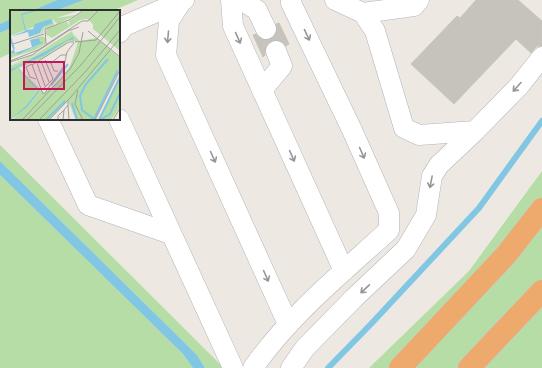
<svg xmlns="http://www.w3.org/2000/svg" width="542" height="368" font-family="Jost,sans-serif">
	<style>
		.green { fill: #b6dda5 }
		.water { fill: #81c6e3 }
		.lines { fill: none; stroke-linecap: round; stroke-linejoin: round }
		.stream { stroke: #81c6e3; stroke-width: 6 }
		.building { fill: #c6c3bd; stroke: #c9c5bb }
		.minor-tunnel { stroke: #c7c4be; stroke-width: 20; stroke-dasharray: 20 10; stroke-linecap: butt }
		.minor-casing { stroke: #b2b3bc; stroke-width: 21 }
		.highway-casing { stroke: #c9c9c9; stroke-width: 23 }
		.minor { stroke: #fff; stroke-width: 20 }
		.highway { stroke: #eea96d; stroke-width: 22 }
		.oneway { stroke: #969696 }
		.inset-river { fill: none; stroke: #81c6e3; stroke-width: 2 }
		.inset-road { fill: none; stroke: #a19e9a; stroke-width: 1 }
		.view { fill: #c2185b; fill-opacity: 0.15; stroke: #c2185b; stroke-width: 2 }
		.inset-edge { fill: none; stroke: #2e2e2e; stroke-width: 2 }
	</style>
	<rect width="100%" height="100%" fill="#ede9e2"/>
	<path class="green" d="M0,0H57L31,11H11V19L0,24Z
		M84,0H138L112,11H55Z
		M11,28V53L0,58V33Z
		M0,145L224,368H205L197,355L0,161Z
		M542,171V368H369L469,271Z
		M0,175L183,354L193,368H0Z"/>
	<path class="water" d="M57,0H84L55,11H31Z
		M11,19V28L0,33V24Z
		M0,161L197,355L205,368H193L183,354L0,175Z"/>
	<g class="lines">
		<path class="stream" d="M328,368L371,324L479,208L542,121"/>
	</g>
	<path class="building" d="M476,0H518L542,21V46H537L531,53L516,39L454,104L411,64L457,16L460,18Z
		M279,23L289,44L286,46L283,42L278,40L271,41L267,44L265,50V55L263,57L253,35L256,34L259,38L265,40H271L276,35L277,30L276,24Z"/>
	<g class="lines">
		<path class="minor-tunnel" d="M266,29L276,51"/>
		<defs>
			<path id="minor" d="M231,0L233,26L344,271
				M241,0L257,10L266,29
				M335,0L363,13L375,31L404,128L419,135L475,131
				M181,2L169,21L166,55L288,324
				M363,13L414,6L419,0
				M119,33L124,26L184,0
				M262,90L282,66L276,51
				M48,119L88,205L171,234
				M119,119L233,368
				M253,368C290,315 342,273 389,230V213L352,130L291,3V0
				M291,368L305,348L354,298L406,249L426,215L432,176L439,165L475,131L519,86L542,57"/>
			<path id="highway" d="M400,368L506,255L542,209
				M469,368L542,291"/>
		</defs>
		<use href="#minor" class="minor-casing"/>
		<use href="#highway" class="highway-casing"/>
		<use href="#minor" class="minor"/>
		<use href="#highway" class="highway"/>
	</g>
	<defs><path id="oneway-shaft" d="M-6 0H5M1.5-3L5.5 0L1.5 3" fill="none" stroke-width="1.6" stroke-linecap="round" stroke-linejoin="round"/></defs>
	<g class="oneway">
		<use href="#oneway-shaft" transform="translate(307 35) rotate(65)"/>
		<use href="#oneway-shaft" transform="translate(168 37) rotate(95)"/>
		<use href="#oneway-shaft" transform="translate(238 38) rotate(66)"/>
		<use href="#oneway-shaft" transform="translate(517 87) rotate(132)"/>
		<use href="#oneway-shaft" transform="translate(362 153) rotate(66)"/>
		<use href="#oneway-shaft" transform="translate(292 156) rotate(66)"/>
		<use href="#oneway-shaft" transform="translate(213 157) rotate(66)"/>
		<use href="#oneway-shaft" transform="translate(431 182) rotate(101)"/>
		<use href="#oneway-shaft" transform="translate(266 276) rotate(66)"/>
		<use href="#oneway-shaft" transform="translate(365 289) rotate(137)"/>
	</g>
	<g transform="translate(10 10)">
		<rect width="110" height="110" fill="#ede9e2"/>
		<path d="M0,0H71L46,8L66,5L47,14L43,9L44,15L34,18L33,23L20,28L31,23L33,17L43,13L42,10L0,26ZM75,0H110V41L83,19V14L77,9L70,10L42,28L35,24L37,18L57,12L60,16L59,11ZM62,21L63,24L32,42L17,49L0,55L28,43ZM63,24L70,31L86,28L110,48V57L84,110H66L58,91L38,110H2L10,103L0,110V62L2,59L7,58L28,79L14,99L29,79L7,57L0,60V56L23,47ZM59,31L68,32L60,56L48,72L34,83L9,58L33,48ZM33,26L36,29L35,34L25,40L0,48V43L9,44L30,34L28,28L20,29ZM110,66V95L106,103L101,110H89Z" fill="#b6dda5" fill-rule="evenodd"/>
		<path d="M25,0H30L12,5L16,20L23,19L25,14L41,9L43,13L33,17L30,23L22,26L19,27L18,22L0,27L15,21L11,4ZM63,27L64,29L57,31L33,46L7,57L28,78L29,81L17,97L0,110L16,96L28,80L7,58L0,62V60ZM29,28L30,32H33L30,34L9,44L0,43L4,39L5,43L22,37L20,30Z" fill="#81c6e3"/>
		<path class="inset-river" d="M0,27L4,39M41,75L58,54M62,93L67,110M84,109L72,100L70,86L76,74L98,49M84,109L108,60M36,110L55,91M89,110L110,67M90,110L100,104L110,83"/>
		<path class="inset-road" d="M78,11L89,0M78,21L110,47M65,32L86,30L110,1M3,34L34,24M36,34L35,19L59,10L74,0M0,51L28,40L72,11H78M0,52L22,45L58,21L69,17M27,53L35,76M41,53L51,45H56M22,54L16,57L20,67L26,69M39,72L31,51L41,53L44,61H48M32,80L43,69L35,50M68,80L65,94L73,110M33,84L22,55L59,32H64M34,84L54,56L57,42L64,33M60,88L110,28M58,95L59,110M12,110L60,59L69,43L73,22M17,110L71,55L110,7M29,110L76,61L110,20M39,110L60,88M48,110V106L54,100M53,110L54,100L58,95V91M85,110L110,60M103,110L110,98"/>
		<path class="view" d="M14,52H54V79H14Z"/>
		<rect width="110" height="110" class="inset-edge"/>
	</g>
</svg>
